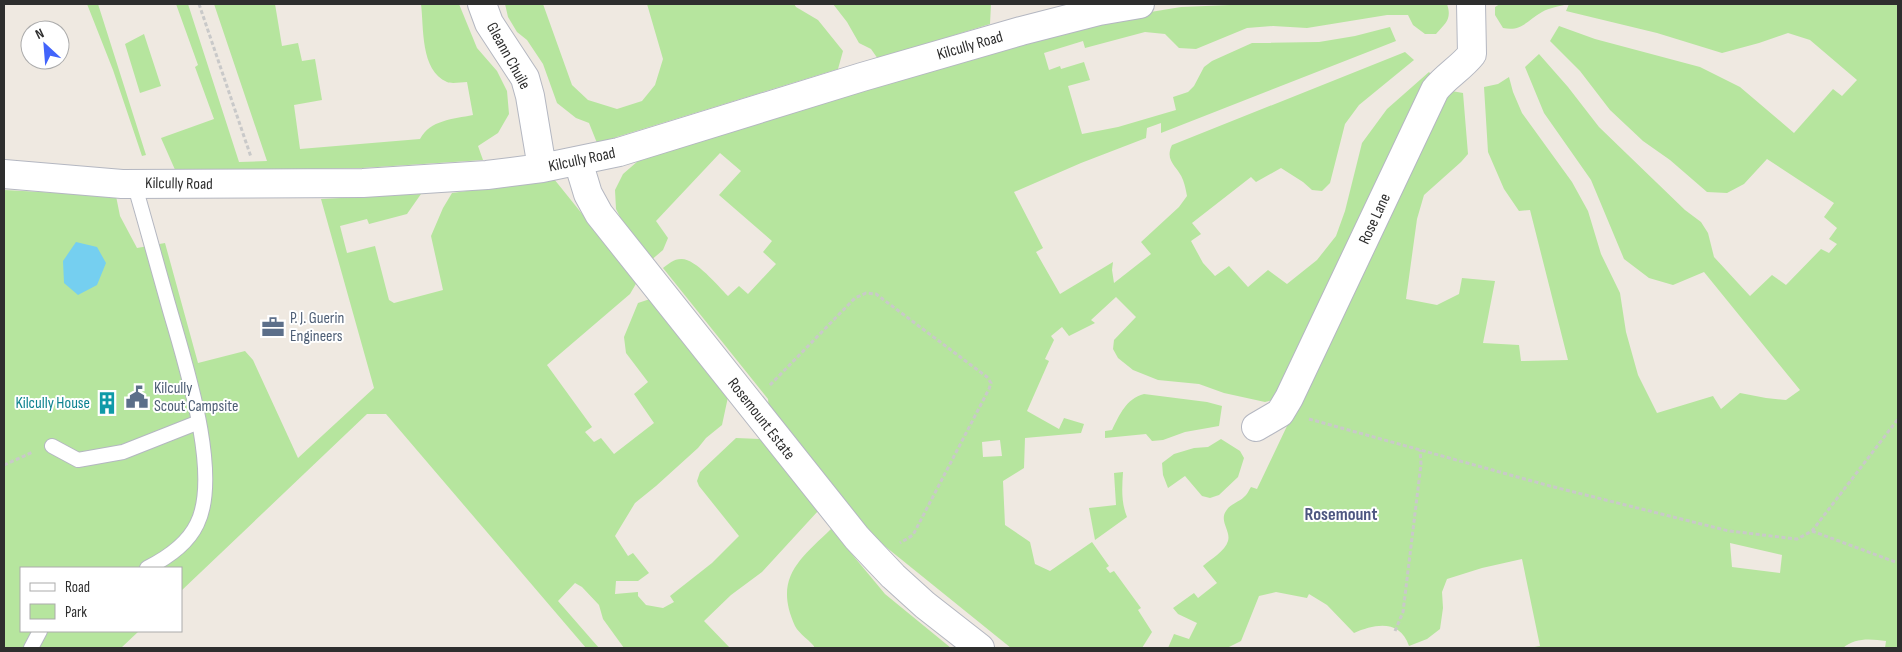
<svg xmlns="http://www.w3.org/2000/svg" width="1902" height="652" font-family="'Sofia Sans Condensed',sans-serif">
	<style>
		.green { fill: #b6e59e; fill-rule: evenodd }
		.water { fill: #75cff0 }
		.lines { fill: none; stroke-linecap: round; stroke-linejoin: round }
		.service-casing { stroke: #b4b7c1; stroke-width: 16 }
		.minor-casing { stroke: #b4b7c1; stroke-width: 30 }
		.path { stroke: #c9c9c9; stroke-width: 3; stroke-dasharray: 4 2.5; stroke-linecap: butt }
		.service { stroke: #fff; stroke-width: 14 }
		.minor { stroke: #fff; stroke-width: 28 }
		.labels { text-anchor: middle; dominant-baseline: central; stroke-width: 4; stroke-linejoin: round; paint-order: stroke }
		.street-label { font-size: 16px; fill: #2e2e2e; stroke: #fff }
		.service-label { font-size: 16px; fill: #4e5e75; stroke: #fff; text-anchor: start }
		.culture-label { font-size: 16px; fill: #0d838f; stroke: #fff; text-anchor: end }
		.neighbourhood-label { font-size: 18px; font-weight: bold; fill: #4d5680; stroke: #fff }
	</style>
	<rect width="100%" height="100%" fill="#efe9e1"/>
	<path class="green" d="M87,4H98L146,155L142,156L113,70Z
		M176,4H188L239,162L267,161L214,4H275L282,46L298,43L302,61L315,59L322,100L294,105L300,149L420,139C430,120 453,119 473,115L467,82C461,82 452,84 447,82C420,70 424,28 421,4H459L477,48L497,71L507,91L509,114L498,133L478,146L483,160L362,168L176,172L161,138L214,119L195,67L198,65Z
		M505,4H543L572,85L588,100L617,109L642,101L655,85L663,59L647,4H794L796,7L818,20L843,51L838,69L597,143L589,123L576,118L557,103L543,64L527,40L517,32L508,17Z
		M833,4H991L990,24L878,59L871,49L859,43L847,22Z
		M1254,4H1447C1452,19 1446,23 1436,34H1425L1413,25L1408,15H1387L1307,28L1273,26L1247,28L1196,49L1179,48L1165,34L1145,32L1085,48L1083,41L1044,53L1049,70L1060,66L1061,69L1084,62L1090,80L1068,86L1082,134L1118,127L1176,110L1173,97L1188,92L1194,86L1204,67L1212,61L1252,43L1319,42L1355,36L1390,27L1396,41L1161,133V123L1147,128L1146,138L1081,163L1014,192L1043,248L1036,252L1060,294L1113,262L1112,270L1114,283L1151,254L1141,242L1179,207L1187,196C1186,191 1185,185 1183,180C1178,166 1164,162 1172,145L1405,52L1414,60L1359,105L1345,124L1330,183L1322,191L1312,190L1303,182L1281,168L1256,182L1251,177L1192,223L1201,234L1191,241L1203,263L1215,276L1229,266L1248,287L1268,270L1287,284L1317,260L1336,236L1345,211L1362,143L1387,109L1429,72L1432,75L1284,397L1265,402L1224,393L1199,384L1158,380L1133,370L1118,358L1113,349L1114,340L1136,317L1116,297L1091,320L1095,323L1069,336L1062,327L1051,336L1054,340L1045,359L1049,361L1027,411L1059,429L1064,418L1084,424L1081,433L1025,438L1024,468L1003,481L1005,525L1030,542L1035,564L1050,571L1092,542L1109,566L1106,568L1110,573L1114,571L1141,608L1138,610L1152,632L1142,648H1011L876,539L769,408L768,399L663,268C668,264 674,259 681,259C695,258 718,286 728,296L739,286L748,294L776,264L763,252L772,241L719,195L741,171L720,153L656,221L668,238L663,250L649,262L624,225L616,209L615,190L623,174L638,161L706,137L1096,21L1181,7ZM1000,440L1002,456L983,457L982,442Z
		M1500,4H1898V648H1885L1886,641C1872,639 1855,637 1843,648H1529L1540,646L1522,559L1482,568L1447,579L1442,592L1443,608L1440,629L1427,639L1409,646C1400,619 1375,624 1354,633L1327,605L1309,594L1307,598L1276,592L1259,596L1241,641L1227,648H1168L1174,634L1189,639L1197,623L1178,614L1173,608L1194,593L1198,598L1217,583L1203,566C1211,559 1225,551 1228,541C1231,531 1219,521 1226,511C1230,504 1239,502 1244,497C1247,495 1249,490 1251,487L1257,489L1287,426L1294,402L1440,89L1463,93L1468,154L1461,162L1424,195L1417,219L1406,299L1437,305L1459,294L1462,278L1495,281L1483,343L1519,345L1521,361L1568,360L1530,210L1519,211L1504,189L1488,152L1484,87L1498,84L1509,77L1513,92L1522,113L1572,182L1588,211L1601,254L1620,293L1626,332L1638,375L1657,413L1713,396L1721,409L1740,393L1766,398L1786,400L1800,390L1704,272L1673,285L1649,278L1624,259L1591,180L1544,113L1525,67L1539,54L1568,87L1599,127L1685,210L1701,222L1708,233L1714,257L1750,296L1772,275L1786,285L1821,249L1829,253L1837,244L1829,239L1837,228L1824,217L1834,203L1767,159L1744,184L1727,193L1707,192L1670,160L1643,141L1610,110L1580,71L1550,41L1559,26L1595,39L1700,67L1740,87L1794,133L1833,89L1842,96L1857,80L1810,40L1788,33L1759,43L1722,53L1657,33L1566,11L1569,4C1560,6 1549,8 1542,12C1527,20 1522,32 1503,28L1495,15V7ZM1730,543L1782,555L1780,573L1732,567Z
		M144,34L161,86L140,93L125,44Z
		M554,179L637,282L630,294L547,365L592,427L585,432L594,442L601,438L614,454L654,423L634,394L648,382L626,353L624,337L638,303L650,299L728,397L722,425L706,438L698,448L656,486L635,503L615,536L628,556L633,553L649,573L638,581H616L615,594L638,592V596L646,605L663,608L674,602L670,596L712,563L739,536L699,486L697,481L700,472L736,438L760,439L818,511L762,572L731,595L704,621L730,648H624L603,619L599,605L582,587L575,583L558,601L599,648H586L386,414H367L181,591V568H21V631H139L121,648H4V190L116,196L120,216L137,248L165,243L198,363L245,351L253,360L298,458L374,388L321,199L421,194L407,214L369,224L367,219L340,226L347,253L375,246L389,300L394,303L443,290L431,236L443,208L452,193Z
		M1144,394L1207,402L1222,406L1219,426L1185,432L1163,440L1152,441L1146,434L1105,438V431L1112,430C1120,414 1126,399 1144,394Z
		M1221,439L1240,451L1244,458L1238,477L1219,495L1210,498L1202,496L1185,476L1168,488L1163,475L1162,463L1174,454L1194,448L1208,447Z
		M1123,472C1122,488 1121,502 1127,517L1095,540L1089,508L1116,505L1114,473Z
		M831,529L885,594L951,648H815C811,641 799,634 795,626C773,578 800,559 831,529Z"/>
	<path class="water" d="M76,242L97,247L106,263L97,285L78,295L64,283L63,261Z"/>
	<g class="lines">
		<defs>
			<path id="service" d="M134,183C146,224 157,265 169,307C184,360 222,474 197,524C187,545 167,558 147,568
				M52,446L78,460L123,452L199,422
				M31,648L40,631"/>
			<path id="minor" d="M482,4L489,23L525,78L530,96L542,168
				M578,161L588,194L599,214L857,538L893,576L925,605L980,648
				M4,174L122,184L363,183L487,175L542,168L619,152L862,77L1021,31L1099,11L1140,4
				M1256,427L1280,413L1289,398L1435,90C1446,76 1461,68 1472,54L1471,4"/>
		</defs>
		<use href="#service" class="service-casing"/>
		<use href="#minor" class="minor-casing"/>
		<path class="path" d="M199,4L251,157
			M770,385L855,298L866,293L876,294L987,377L991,383L989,389L913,535L900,543
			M1309,419L1550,486L1729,531L1797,539L1812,531L1898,419
			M4,465L33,452
			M1812,531L1898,563
			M1395,631L1403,612L1421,464L1420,450"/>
		<use href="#service" class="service"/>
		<use href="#minor" class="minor"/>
	</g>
	<defs>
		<symbol id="office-bare" viewBox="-9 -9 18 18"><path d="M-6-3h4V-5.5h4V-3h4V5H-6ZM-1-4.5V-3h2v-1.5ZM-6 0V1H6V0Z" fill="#5c6f8a" stroke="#fff" stroke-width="2.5" paint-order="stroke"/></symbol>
		<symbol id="civic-bare" viewBox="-9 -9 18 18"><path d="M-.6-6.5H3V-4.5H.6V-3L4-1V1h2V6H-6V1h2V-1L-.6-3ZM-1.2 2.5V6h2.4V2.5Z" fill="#5c6f8a" stroke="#fff" stroke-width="2.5" paint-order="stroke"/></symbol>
		<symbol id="building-bare" viewBox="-9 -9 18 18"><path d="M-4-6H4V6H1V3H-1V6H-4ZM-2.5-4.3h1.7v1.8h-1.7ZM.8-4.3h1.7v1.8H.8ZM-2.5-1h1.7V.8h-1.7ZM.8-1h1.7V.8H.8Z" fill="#0f9aa8" stroke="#fff" stroke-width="2.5" paint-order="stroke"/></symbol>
	</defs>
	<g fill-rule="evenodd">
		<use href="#office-bare" x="257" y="311" width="32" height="32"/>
		<use href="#civic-bare" x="121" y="381" width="32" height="32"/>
		<use href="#building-bare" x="91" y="387" width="32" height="32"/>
	</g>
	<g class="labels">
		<g class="street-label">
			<text transform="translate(970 46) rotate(-16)">Kilcully Road</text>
			<text transform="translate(508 56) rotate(61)">Gleann Chuile</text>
			<text transform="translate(582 160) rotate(-12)">Kilcully Road</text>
			<text transform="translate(179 184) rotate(1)">Kilcully Road</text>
			<text transform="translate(1375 219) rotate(-65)">Rose Lane</text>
			<text transform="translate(761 419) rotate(52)">Rosemount Estate</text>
		</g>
		<g class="service-label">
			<text x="290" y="318">P. J. Guerin<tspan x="290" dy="18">Engineers</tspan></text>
			<text x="154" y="388">Kilcully<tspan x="154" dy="18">Scout Campsite</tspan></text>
		</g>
		<g class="culture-label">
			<text x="90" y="403">Kilcully House</text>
		</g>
		<g class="neighbourhood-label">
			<text x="1341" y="514">Rosemount</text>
		</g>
	</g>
	<rect width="1902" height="652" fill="none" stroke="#2e2e2e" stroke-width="10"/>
	<rect x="20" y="567" width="162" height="65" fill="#ffffff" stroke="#ababab"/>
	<rect x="30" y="583" width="25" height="8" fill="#ffffff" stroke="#ababab"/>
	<text x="65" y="592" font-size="15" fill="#2e2e2e">Road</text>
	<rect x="30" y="604" width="25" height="15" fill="#b6e59e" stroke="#ababab"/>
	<text x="65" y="617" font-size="15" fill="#2e2e2e">Park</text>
	<g transform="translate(45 45) rotate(334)"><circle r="24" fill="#ffffff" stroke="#ababab"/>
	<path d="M0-4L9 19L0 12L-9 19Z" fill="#4264fb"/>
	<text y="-8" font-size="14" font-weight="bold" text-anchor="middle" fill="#2e2e2e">N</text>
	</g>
</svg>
